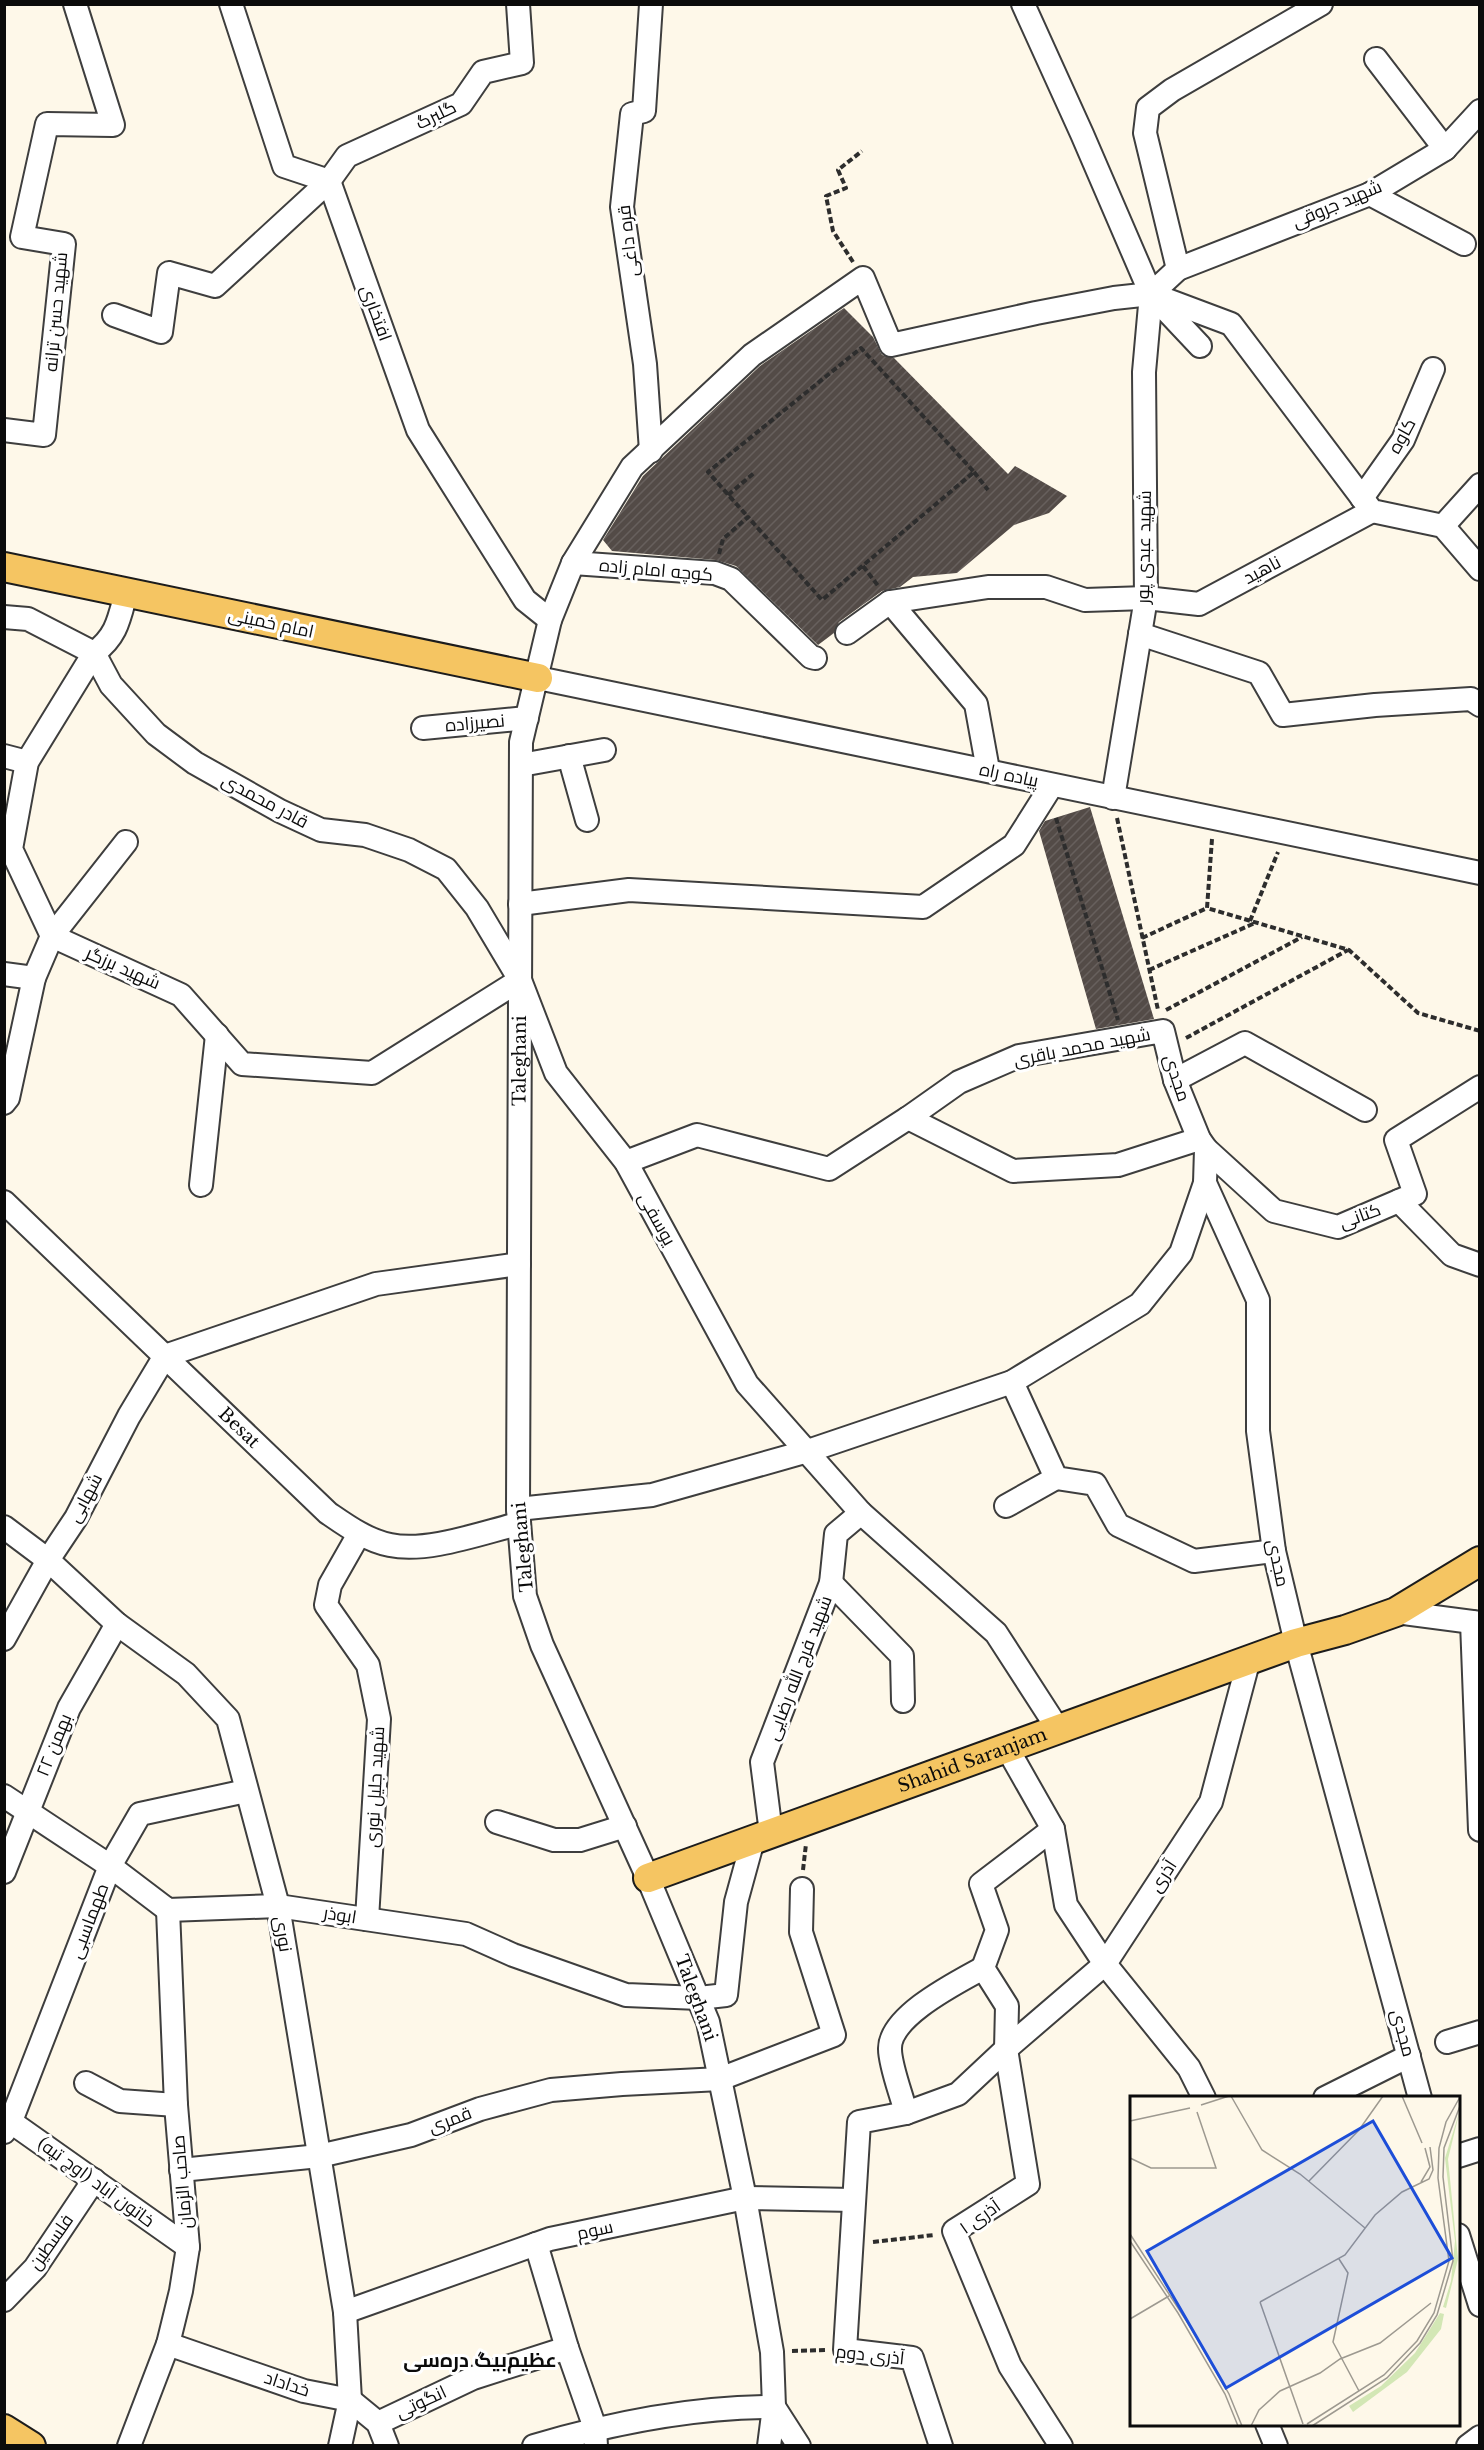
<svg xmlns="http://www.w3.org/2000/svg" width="1484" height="2450" font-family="'Libre Baskerville',Cairo,serif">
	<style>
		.building { fill: url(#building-hatch) }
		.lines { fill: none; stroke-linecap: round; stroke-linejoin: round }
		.minor-casing { stroke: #3e3e3e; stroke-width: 26 }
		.major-casing { stroke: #1c1c1c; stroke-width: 32 }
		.path { stroke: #2d2d2d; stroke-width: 4; stroke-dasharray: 6 3; stroke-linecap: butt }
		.minor { stroke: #fff; stroke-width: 22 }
		.major { stroke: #f5c562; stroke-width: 28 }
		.labels { text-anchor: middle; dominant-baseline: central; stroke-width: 6; stroke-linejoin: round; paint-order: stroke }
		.street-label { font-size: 18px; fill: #0b0b0b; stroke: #fff }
		.neighbourhood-label { font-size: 20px; font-weight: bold; fill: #0b0b0b; stroke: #fff }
		.inset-road { fill: none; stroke: #9d9990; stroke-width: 1.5 }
		.view { fill: #1d4ed8; fill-opacity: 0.15; stroke: #1d4ed8; stroke-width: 3 }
		.inset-edge { fill: none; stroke: #0b0b0b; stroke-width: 3 }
	</style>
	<defs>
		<pattern id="building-hatch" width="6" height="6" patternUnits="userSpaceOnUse" patternTransform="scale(1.5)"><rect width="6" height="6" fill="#534b47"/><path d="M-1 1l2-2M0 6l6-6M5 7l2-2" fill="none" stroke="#67605d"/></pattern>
	</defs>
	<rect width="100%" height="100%" fill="#fef8e9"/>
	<path class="building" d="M844,308L873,337L882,355L894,358L1008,474L1015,466L1067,496L1049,513L1014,525L957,573L913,577L900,587L882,591L839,622L834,633L818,645L736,566L716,560L612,551L603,540L643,476L760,366Z
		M1090,807L1154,1019L1096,1029L1039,831L1045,821Z"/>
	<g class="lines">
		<defs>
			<g id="minor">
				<path d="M231,4L284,166L329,181L418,430L525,600L550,620"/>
				<path d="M651,4L644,111L632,114L622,207L645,364L651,451"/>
				<path d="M1023,4L1082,134L1151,294L1200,346"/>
				<path d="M1376,59L1445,149"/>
				<path d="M1370,194L1464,244"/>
				<path d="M1178,269L1145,133L1148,108L1172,90L1321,4"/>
				<path d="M1151,294L1178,269L1370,194L1445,149L1480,111"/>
				<path d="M114,315L161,332L169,273L215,286L329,181L347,156L461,104L483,72L522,63L518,4"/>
				<path d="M4,430L44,435L64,244L22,237L47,124L113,125L75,4"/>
				<path d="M1362,498L1403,440L1433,369"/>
				<path d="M1443,526L1480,485"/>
				<path d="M573,563L715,573L731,579L811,657L815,658"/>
				<path d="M126,593C119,619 117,636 94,653L27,762L11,849L52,936L181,995L242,1064L372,1073L520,980"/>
				<path d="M890,602L976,704L988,770"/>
				<path d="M4,617L28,619L94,653L111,685L156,734L195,763L280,811L321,830L365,835L409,850L446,869L477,908L520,980L556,1073L626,1162L747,1384L861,1513L996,1633L1058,1729"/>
				<path d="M847,633L890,602L988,587H1046L1085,600L1146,598L1199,604L1372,511"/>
				<path d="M1140,634L1259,673L1283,715L1375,705L1471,699L1480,705"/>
				<path d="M538,678L1480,873"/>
				<path d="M423,728L527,718"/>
				<path d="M4,756L27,762"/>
				<path d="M569,756L587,820"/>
				<path d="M521,765L604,750"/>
				<path d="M1113,798L1146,598L1144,372L1151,294"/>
				<path d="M520,904L629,890L923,907L1014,845L1052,785"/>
				<path d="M4,974L34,978"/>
				<path d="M1175,1080L1245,1043L1365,1110"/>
				<path d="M4,1103L8,1098L34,978L52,936L126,842"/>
				<path d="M908,1118L1013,1171L1118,1165L1199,1139"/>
				<path d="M1206,1149L1274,1211L1338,1227L1415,1194L1396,1140L1480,1087"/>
				<path d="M626,1162L697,1135L829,1169L908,1118L959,1082L1019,1056L1163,1031L1175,1080L1199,1139L1206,1149L1205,1183L1258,1300V1431L1274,1551L1296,1643L1420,2098"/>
				<path d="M201,1185L217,1035"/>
				<path d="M1399,1201L1452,1255L1480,1265"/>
				<path id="s1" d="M4,1202L328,1513C347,1526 366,1540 390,1545C427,1553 481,1533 518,1524"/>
				<path d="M1012,1382L1056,1478L1095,1484L1118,1525L1194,1561L1274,1551"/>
				<path d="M1006,1506L1056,1478"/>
				<path d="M518,1509L652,1495L808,1451L1012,1382L1140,1304L1181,1253L1205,1183"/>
				<path d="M4,1527L48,1560L117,1624L186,1674L228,1719L278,1906L345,2312L350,2400L340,2446"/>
				<path d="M359,1534L330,1585L326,1605L368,1665L379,1719L367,1919"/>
				<path d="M831,1583L902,1656L903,1701"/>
				<path d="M1396,1612L1480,1623"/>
				<path d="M1472,1622L1480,1830"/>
				<path d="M4,1639L48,1560L76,1518L129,1416L165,1356L376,1284L519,1264"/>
				<path d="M1007,1748L1053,1829L1066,1905L1105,1964L1189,2068L1204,2098"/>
				<path d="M4,1796L110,1866L168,1910L278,1906L466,1934L513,1955L626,1995L699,1998L726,1995L736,1902L753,1840"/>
				<path d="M497,1822L554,1840H580L625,1826"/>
				<path d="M1053,1829L981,1884L997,1930L983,1968L1007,2006L1006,2049L1028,2184L954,2231L1010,2366L1061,2446"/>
				<path d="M771,1833L762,1762L831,1583L836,1534L861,1513"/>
				<path d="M4,1872L69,1708L117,1624"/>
				<path d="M1447,2042L1480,2032"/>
				<path d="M86,2083L120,2101L176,2105"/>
				<path d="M1325,2098L1409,2056"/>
				<path d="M906,2113C902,2096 890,2066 890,2049C889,2016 958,1982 983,1968"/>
				<path d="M4,2117L188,2247"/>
				<path d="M4,2132L11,2121L110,1866L140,1814L246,1791"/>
				<path d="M1458,2156L1480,2149"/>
				<path d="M181,2170L319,2156L411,2135L480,2109L551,2090L622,2084L720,2079L834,2035L801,1932L802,1889"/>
				<path d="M1458,2235L1480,2305"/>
				<path d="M536,2244L567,2348L595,2428L596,2446"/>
				<path d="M4,2300L35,2268L94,2180"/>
				<path d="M345,2312L550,2239L745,2198L854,2200"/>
				<path d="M168,2344L304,2391L350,2400L378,2423L387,2446"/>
				<path d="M378,2423L473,2378L567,2348"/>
				<path d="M1267,2424L1276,2446"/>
				<path d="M129,2446L168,2344L181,2291L188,2247L176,2105L168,1910"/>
				<path d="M534,2446C612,2423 692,2407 774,2407L799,2446"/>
				<path id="s2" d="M769,2446L774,2407L772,2352L745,2198L708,2022L648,1878L542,1645L525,1596L518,1509L521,742L550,620L573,563L632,467L752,355L863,278L891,345L1036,313L1114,298L1151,294L1231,324L1372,511L1443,526L1480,569"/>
				<path d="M941,2446L912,2358L845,2350L859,2122L906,2113L958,2094L1006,2049L1105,1964L1211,1802L1249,1659"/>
				<path d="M1468,2446L1480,2437"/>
			</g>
			<g id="major">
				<path d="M4,567L538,678"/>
				<path id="s3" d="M648,1878L1296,1643L1345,1630L1396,1612L1480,1561"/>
				<path d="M4,2429L31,2446"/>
			</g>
		</defs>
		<use href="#minor" class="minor-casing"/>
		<use href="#major" class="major-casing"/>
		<path class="path" d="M853,262L833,231L826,196L846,188L838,170L862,151
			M974,472L988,490
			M728,495L754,473
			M719,554L723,539L748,517L822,600L974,472L861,348L708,472L748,517
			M863,566L879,587
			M1056,818L1118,1020
			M1117,818L1158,1010
			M1212,839L1207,908L1349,950L1418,1013L1480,1031
			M1250,921L1278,852
			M1142,938L1207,908
			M1149,970L1255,923
			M1166,1010L1302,937
			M1186,1038L1348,950
			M803,1870L806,1844
			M873,2242L934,2235
			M792,2351L826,2350"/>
		<use href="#minor" class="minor"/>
		<use href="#major" class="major"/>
	</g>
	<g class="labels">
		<g class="street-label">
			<text transform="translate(436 115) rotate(-26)">گلبرگ</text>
			<text transform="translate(1337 204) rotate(-23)">شهید جروقی</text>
			<text transform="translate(628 241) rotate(-97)">قره داغی</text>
			<text transform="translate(56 312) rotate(-85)">شهید حسن ترانه</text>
			<text transform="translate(376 313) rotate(70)">افتخاری</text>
			<text transform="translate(1402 436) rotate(-61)">کاوه</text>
			<text transform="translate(1144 547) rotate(-89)">شهید عبدی پور</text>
			<text transform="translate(656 570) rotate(5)">کوچه امام زاده</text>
			<text transform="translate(1262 570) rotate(-28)">ناهید</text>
			<text transform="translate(271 623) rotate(12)">امام خمینی</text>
			<text transform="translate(475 723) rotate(-5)">نصیرزاده</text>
			<text transform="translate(1009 775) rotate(12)">پیاده راه</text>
			<text transform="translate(265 801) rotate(28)">قادر محمدی</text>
			<text transform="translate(123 968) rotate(24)">شهید برزگر</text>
			<text transform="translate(1082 1047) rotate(-11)">شهید محمد باقری</text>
			<text stroke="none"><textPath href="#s2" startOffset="1430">Taleghani</textPath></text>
			<text transform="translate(1177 1078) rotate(72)">مجدی</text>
			<text transform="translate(1360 1216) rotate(-20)">کتانی</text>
			<text transform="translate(657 1219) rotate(61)">یوسفی</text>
			<text stroke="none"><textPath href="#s1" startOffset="326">Besat</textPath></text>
			<text transform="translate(85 1498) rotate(-62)">شهابی</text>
			<text transform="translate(523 1547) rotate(-95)">Taleghani</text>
			<text transform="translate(1278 1563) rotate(78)">مجدی</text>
			<text transform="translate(799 1668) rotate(-69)">شهید فرج الله رضایی</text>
			<text transform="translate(54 1745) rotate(-68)">۲۲ بهمن</text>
			<text stroke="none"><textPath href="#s3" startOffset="345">Shahid Saranjam</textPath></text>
			<text transform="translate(375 1787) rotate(-87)">شهید جلیل نوری</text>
			<text transform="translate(1163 1876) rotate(-57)">آذری</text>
			<text transform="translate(340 1915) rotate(9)">ابوذر</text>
			<text transform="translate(89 1921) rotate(-69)">طهماسبی</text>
			<text transform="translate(283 1934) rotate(81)">نوری</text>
			<text transform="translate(696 1998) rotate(70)">Taleghani</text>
			<text transform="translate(1403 2033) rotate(75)">مجدی</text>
			<text transform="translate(450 2120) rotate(-21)">قمری</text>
			<text transform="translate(96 2182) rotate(36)">خاتون آباد (اوچ تپه)</text>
			<text transform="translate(182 2182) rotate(-95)">صاحب الزمان</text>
			<text transform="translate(980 2217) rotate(-35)">آذری ۱</text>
			<text transform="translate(595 2230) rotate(-12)">سوم</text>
			<text transform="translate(51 2242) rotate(-55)">فلسطین</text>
			<text transform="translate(870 2355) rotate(6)">آذری دوم</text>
			<text transform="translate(287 2384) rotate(18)">خداداد</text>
			<text transform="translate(421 2402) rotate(-25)">انگوتی</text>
		</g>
		<g class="neighbourhood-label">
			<text x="480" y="2360">عظیم‌بیگ دره‌سی</text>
		</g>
	</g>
	<g transform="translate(1130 2096)">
		<rect width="330" height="330" fill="#fef8e9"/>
		<path d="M330,14L318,63L328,163L316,212L313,211L321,185L325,145L315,62ZM310,217L314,218L311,233L277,276L223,316L219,310L251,290L285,257Z" fill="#d3e7b5"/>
		<path class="inset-road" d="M101,0L132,54L170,78L235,132M272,0L292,47M71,9L99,0M0,25L60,12M0,62L21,72H86L67,16M179,85L229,34L253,0M291,86L300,71L295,52M0,138L61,232L99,298L112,330M0,145L48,217L95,298L108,330M209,163L218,177L203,246L229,295M130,206L215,159L245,119L272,96L299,83L303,74L300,51M130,206L173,328M0,223L39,200M177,328L254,279L287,245L304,217L319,165L308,82L309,52L316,26L330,1M121,330L129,314L150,295L190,277L210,263L250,247L301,207M182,330L257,282L290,247L307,219L323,165L313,81L314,52L330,10"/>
		<path class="view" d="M243,25L322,162L96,292L17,155Z"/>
		<rect width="330" height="330" class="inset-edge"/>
	</g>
	<rect width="1484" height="2450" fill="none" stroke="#0b0b0b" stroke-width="12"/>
</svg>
